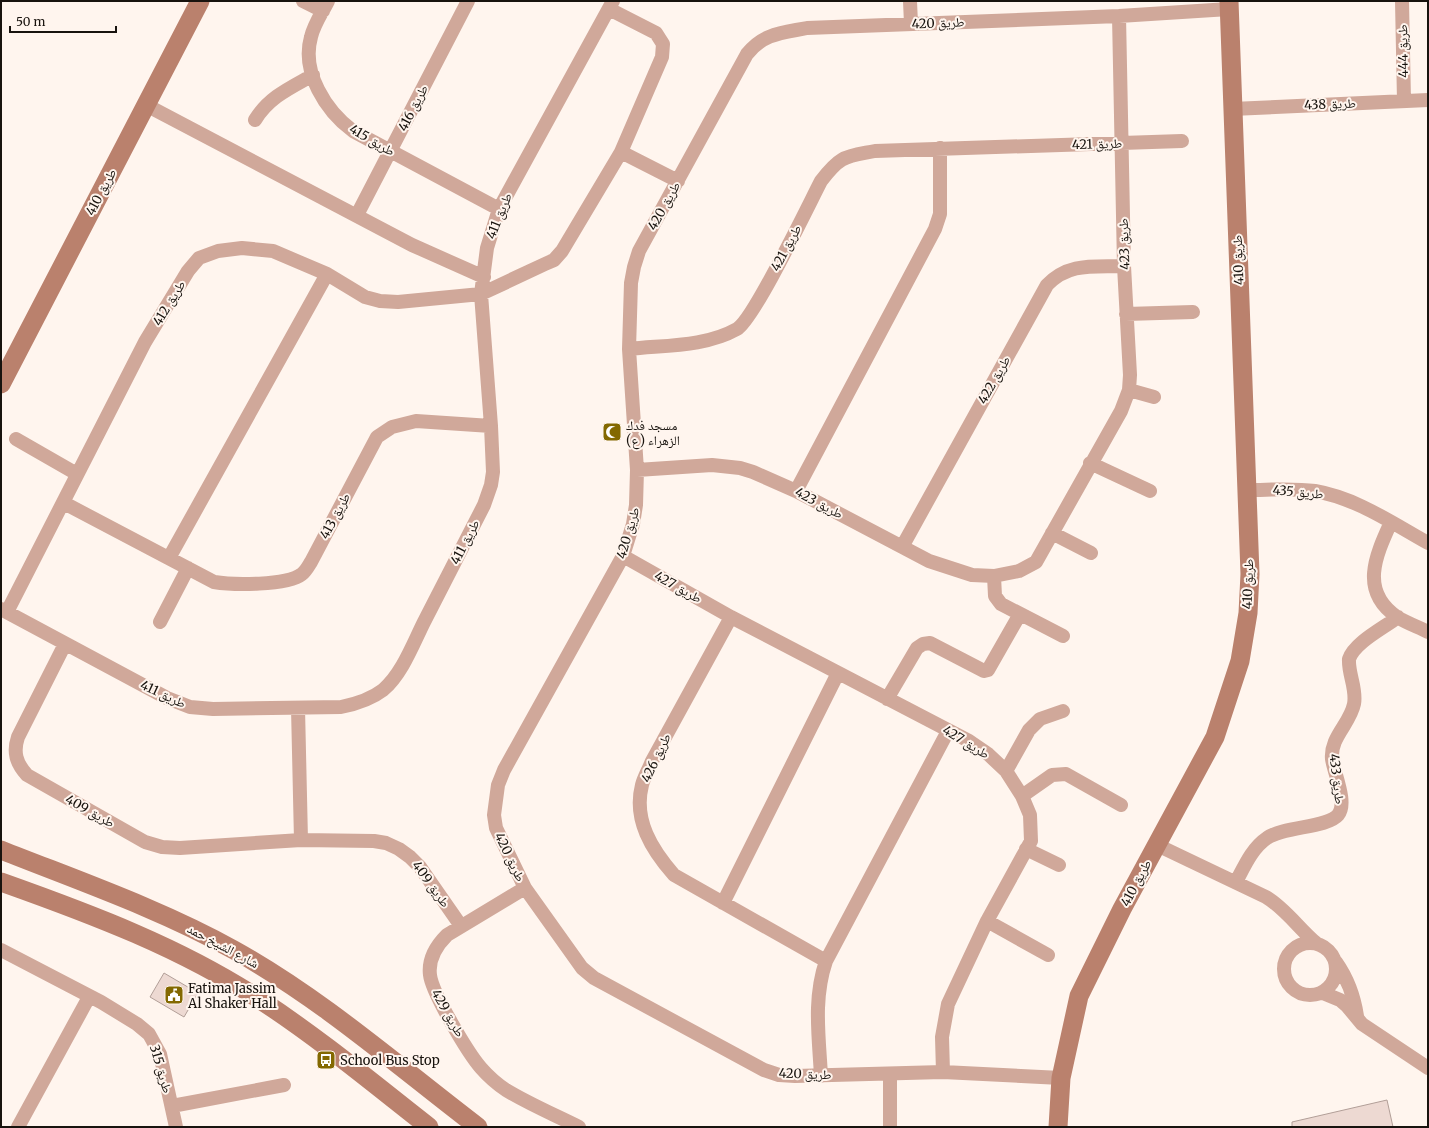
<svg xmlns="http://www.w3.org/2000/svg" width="1429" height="1128" font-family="Merriweather,'Noto Naskh Arabic',serif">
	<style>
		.building { fill: #edd9d2; stroke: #b29f98 }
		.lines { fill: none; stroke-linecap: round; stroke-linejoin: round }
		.street { stroke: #d0a89a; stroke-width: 14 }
		.secondary { stroke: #ba816d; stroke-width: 19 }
		.labels { text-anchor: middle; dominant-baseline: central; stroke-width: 4; stroke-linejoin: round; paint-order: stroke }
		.street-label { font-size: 13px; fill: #18130e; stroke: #fff5ee }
		.poi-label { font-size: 13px; fill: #18130e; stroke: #fff5ee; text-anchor: start }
	</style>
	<rect width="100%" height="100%" fill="#fff5ee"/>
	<path class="building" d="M164,973L198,993L184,1017L150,997Z
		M1387,1100L1393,1127H1292V1122Z"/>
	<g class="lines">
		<path class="street" d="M303,1L323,11
			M328,1C322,13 314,24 311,37C301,72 326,111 353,131L499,209
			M910,1L911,24
			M1402,1L1404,101
			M146,105L412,245L484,277
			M1232,109L1428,100
			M255,120C269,97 290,88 313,75
			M621,152L678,181
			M357,215L468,1
			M1126,314L1193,312
			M629,349C665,345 705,347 737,329C754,319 808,206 821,181C841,155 845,157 875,151L1182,141
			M1129,390L1154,397
			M16,439L77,474
			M1090,463L1150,491
			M637,470L712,465L740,468L753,472L796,491L929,561L972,575L994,576L1019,571L1036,562L1121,411L1129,390L1130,375L1124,266L1119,16
			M1247,490C1269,490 1293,488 1315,491C1356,498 1392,523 1428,543
			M796,491L935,229L940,214V148
			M64,503L214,582C232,585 287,586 302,574C306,571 309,565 311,562L377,437L392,427L416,421L491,426
			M1391,522C1376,555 1359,591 1397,617C1407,623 1418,627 1428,632
			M1052,533L1091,553
			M902,547L1047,285C1069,262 1094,267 1124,266
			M623,556L731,617L969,741L988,754L1006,771L1022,796L1030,815L1031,841L987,921L948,1004L942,1037L943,1072
			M169,558L327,274
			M994,576L995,596L1001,604L1063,636
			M1,609L167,698L190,707L213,709L341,707C356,704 370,700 383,690C402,674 413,644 424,622C444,583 464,544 484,505L491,485L493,472L491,426L481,294L487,248L499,209L613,1
			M7,612L145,342L188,271L199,258L218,251L242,248L273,251L327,274L365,297L380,301L398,302L481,294L545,264L554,260L562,251L621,152L662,57L663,44L656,33L609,9
			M731,617L652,761C649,769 644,777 642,785C633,820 652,850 674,875L826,961
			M160,622L188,568
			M65,644L18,737C13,752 16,763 27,775L145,842L162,847L180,848L301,840L374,841L386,843L399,849L410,857L420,867L461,926
			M887,699L917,648L923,644L930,643L984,671L988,670L1020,614
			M298,708L301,840
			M1006,771L1029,730L1040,719L1063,711
			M1022,796L1052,775L1066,774L1121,805
			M1157,845L1266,897C1286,909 1299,929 1316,943
			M1026,849L1059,865
			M1236,882C1244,867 1252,848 1267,838C1284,826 1327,828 1338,815C1348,803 1334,773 1332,759C1330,737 1350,724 1354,704C1357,689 1348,674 1349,659C1355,642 1384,628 1398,617
			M525,888L447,935C436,946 428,959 430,975C432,993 468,1053 481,1068C488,1076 497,1084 506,1090C529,1104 555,1115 579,1127
			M723,903L838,673
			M987,921L1048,955
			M1284 969a26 26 0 1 1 52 0a26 26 0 1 1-52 0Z
			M1,950L101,1002L137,1024L149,1034L160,1054L176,1127
			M1336,962C1348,979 1354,996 1357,1016
			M1323,993L1340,1000L1347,1006L1362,1024L1428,1068
			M821,1076C819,1037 813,999 826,961L948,731
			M1061,1078L943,1072L795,1076L779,1075L764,1070L594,978L582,968L525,888L496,828L494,815L498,785L504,770L623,556L633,524L636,505L637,470L629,349L631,283L634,267L639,251L747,54C764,33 782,33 807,28L1119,16L1229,9
			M172,1106L284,1085
			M18,1127L89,997
			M890,1127V1075"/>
		<path class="secondary" d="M1,384L200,1
			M1,850C79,881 160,909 234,950C322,999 398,1066 478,1127
			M1,882C91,914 182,948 262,1001C320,1039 374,1084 429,1127
			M1058,1127L1061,1078L1079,996L1122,909L1215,737L1240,661L1248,613L1250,574L1229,1"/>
	</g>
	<defs>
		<symbol id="mosque-square" viewBox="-11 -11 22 22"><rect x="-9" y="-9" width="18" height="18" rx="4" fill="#836800" stroke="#fff5ee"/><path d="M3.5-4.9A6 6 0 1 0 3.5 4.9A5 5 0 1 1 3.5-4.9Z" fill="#fff"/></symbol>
		<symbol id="civic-square" viewBox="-11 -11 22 22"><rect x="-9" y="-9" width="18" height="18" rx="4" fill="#836800" stroke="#fff5ee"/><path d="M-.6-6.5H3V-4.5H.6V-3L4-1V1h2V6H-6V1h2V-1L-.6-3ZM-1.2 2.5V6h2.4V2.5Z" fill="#fff"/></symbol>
		<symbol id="bus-square" viewBox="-11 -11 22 22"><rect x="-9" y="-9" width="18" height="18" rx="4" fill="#836800" stroke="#fff5ee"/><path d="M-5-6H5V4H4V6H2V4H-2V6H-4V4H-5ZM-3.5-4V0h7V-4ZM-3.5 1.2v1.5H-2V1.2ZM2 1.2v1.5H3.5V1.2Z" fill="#fff"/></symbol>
	</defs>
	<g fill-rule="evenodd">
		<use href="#mosque-square" x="601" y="421" width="22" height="22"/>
		<use href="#civic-square" x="163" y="984" width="22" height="22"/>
		<use href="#bus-square" x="315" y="1049" width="22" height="22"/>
	</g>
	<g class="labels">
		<g class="street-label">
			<text transform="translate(938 23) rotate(-2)">طريق 420</text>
			<text transform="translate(1403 51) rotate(-91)">طريق 444</text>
			<text transform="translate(1330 104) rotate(-2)">طريق 438</text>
			<text transform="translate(413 108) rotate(-63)">طريق 416</text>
			<text transform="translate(372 140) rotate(30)">طريق 415</text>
			<text transform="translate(1097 144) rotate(-2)">طريق 421</text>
			<text transform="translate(101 192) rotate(-62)">طريق 410</text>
			<text transform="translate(664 206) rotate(-61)">طريق 420</text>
			<text transform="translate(499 216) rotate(-68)">طريق 411</text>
			<text transform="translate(1124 244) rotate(-92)">طريق 423</text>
			<text transform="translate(786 248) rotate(-62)">طريق 421</text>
			<text transform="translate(1238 260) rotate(-92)">طريق 410</text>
			<text transform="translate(169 303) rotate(-59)">طريق 412</text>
			<text transform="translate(994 380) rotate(-61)">طريق 422</text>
			<text transform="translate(1298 492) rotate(5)">طريق 435</text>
			<text transform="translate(819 503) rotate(28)">طريق 423</text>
			<text transform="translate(335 516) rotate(-62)">طريق 413</text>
			<text transform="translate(628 533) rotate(-74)">طريق 420</text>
			<text transform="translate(465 542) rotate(-63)">طريق 411</text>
			<text transform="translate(1248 584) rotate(-88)">طريق 410</text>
			<text transform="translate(678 587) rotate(29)">طريق 427</text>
			<text transform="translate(163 694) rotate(25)">طريق 411</text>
			<text transform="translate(966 742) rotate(31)">طريق 427</text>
			<text transform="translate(656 758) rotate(-65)">طريق 426</text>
			<text transform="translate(1337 779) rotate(83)">طريق 433</text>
			<text transform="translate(90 811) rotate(29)">طريق 409</text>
			<text transform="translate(510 857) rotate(64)">طريق 420</text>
			<text transform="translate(1136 883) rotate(-62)">طريق 410</text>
			<text transform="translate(431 884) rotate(54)">طريق 409</text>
			<text transform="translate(223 946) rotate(28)">شارع الشيخ حمد</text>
			<text transform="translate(448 1013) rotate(60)">طريق 429</text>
			<text transform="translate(161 1069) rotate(74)">طريق 315</text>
			<text transform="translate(805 1074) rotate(2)">طريق 420</text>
		</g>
		<g class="poi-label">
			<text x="626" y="425">مسجد فدك<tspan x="626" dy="15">الزهراء (ع)</tspan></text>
			<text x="188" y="988">Fatima Jassim<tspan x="188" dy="15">Al Shaker Hall</tspan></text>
			<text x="340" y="1060">School Bus Stop</text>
		</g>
	</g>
	<rect width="1429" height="1128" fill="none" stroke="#18130e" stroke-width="4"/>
	<path d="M10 26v6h106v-6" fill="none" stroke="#18130e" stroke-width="2"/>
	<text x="16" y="26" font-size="12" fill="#18130e" stroke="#fff5ee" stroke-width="3" paint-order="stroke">50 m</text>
</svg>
